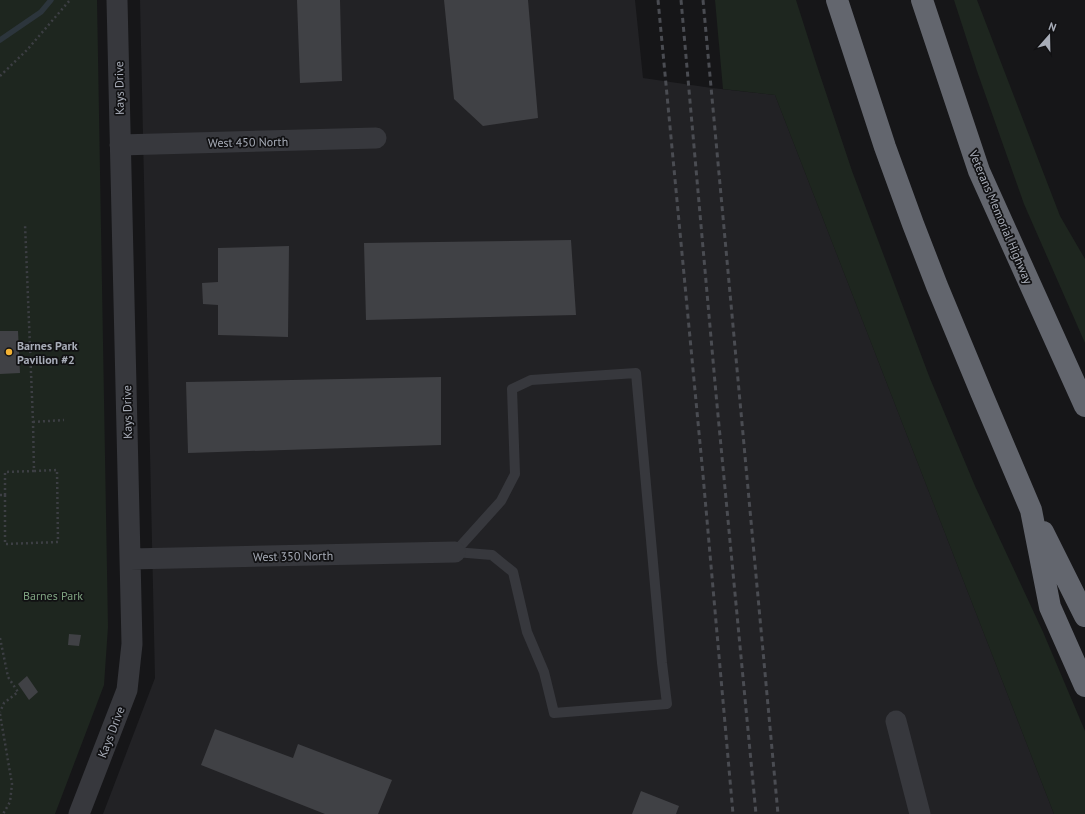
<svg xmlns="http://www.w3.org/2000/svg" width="1085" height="814" font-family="'PT Sans',sans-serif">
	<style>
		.built { fill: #222225 }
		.green { fill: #1e261f }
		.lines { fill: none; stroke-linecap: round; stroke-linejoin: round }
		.stream { stroke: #2c353c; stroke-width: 5.5 }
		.building { fill: #404145 }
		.path { stroke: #3d3f44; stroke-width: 2.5; stroke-dasharray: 2 3; stroke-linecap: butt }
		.service { stroke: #37383d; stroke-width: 10 }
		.minor { stroke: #37383d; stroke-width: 21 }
		.motorway { stroke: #63666e; stroke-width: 22 }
		.rail { stroke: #4a4c52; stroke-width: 3; stroke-dasharray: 5 4; stroke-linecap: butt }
		.poi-dot { fill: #f2b134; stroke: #111113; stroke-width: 1.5 }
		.labels { text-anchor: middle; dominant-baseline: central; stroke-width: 3.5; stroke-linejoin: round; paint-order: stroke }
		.street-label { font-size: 12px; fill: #a8adb8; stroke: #111113 }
		.poi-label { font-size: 12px; font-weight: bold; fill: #a8adb8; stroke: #111113; text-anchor: start }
		.park-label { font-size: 12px; fill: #7fa381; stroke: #111113 }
	</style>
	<rect width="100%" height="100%" fill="#161618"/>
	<path class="built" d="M140,0H635L643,78L712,88L775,95L1054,814H103L155,678Z"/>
	<path class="green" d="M0,0H97L108,627L104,685L55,814H0Z
		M715,0H796L817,66L852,171L929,376L975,486L1043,632L1085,731V814H1054L775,95L723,89Z
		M954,0H977L1060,216L1085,259V343L1024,204L977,71Z"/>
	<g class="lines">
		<path class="stream" d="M0,40L41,12L51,0"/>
	</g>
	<path class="building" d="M297,0H340L342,81L300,83Z
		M444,0H528L538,118L483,126L454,99Z
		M571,240L576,315L366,320L364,243Z
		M289,246L288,337L218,335V305L203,304L202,283L218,282V248Z
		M0,331H18L20,373L0,374Z
		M441,377V445L188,453L186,382Z
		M69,634L81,635L79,646L68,645Z
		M27,676L38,692L29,700L18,684Z
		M215,729L293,758L298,744L392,780L378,814H325L201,765Z
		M641,791L679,806L676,814H632Z"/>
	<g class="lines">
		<path class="path" d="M0,76L27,50L70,0
			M33,422L64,420
			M0,495H5V472L34,471L33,422L25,224
			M5,495V544L58,542L57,470L34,471
			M0,638L8,677L18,692L4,703L0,712
			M0,714L12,784L10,802L3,814"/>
		<path class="service" d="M636,373L662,663L667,704L554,713L544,672L527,632L513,572L492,555L455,552L501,501L515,474L512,389L531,380Z"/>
		<path class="minor" d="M120,145L376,138
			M130,559L455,552
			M896,721L920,814
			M79,814L127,690L132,644L117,0"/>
		<path class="motorway" d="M837,0L885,147L913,224L937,286L981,392L1031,510L1050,607L1085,686
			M922,0L979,171L1085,406
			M1043,532L1085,616"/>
		<path class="rail" d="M658,0L703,475L733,814
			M681,0L716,394L756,814
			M703,0L778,814"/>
	</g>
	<circle class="poi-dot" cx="9" cy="352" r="4"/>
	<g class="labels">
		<g class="street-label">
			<text transform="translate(119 88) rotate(-91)">Kays Drive</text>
			<text transform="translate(248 142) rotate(-1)">West 450 North</text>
			<text transform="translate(1001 217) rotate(67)">Veterans Memorial Highway</text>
			<text transform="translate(127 412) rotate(-91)">Kays Drive</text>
			<text transform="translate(293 556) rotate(-1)">West 350 North</text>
			<text transform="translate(111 732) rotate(-69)">Kays Drive</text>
		</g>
		<g class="poi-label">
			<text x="17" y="345">Barnes Park<tspan x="17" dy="14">Pavilion #2</tspan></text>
		</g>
		<g class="park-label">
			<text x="53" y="595">Barnes Park</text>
		</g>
	</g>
	<g transform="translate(1049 36) rotate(20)" stroke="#111113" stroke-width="3" paint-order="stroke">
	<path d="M0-3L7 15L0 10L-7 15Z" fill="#a8adb8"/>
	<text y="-6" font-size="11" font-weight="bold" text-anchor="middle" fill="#a8adb8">N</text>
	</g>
</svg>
